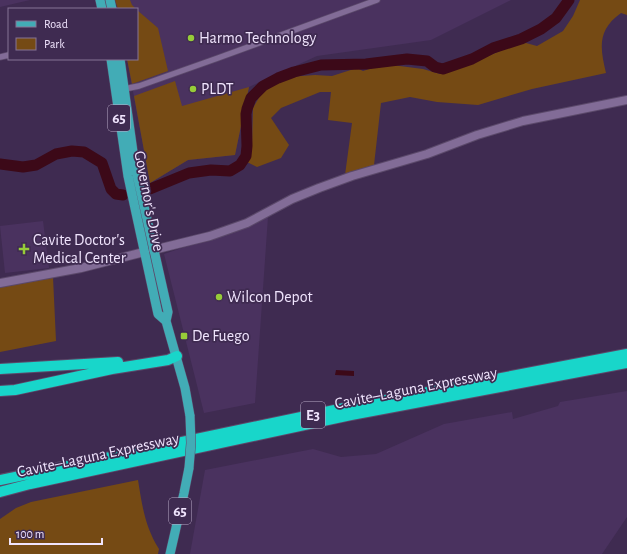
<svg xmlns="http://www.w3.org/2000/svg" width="627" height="554" font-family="'Alegreya Sans',sans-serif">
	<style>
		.built { fill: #4a325f }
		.green { fill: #754a14 }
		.water { fill: #3c0918 }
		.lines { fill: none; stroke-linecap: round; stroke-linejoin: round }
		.river { stroke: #3c0918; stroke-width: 11 }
		.street-casing { stroke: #5b496a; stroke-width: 7 }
		.secondary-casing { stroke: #5b496a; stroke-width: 10 }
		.primary-casing { stroke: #5b496a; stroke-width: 10 }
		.highway-casing { stroke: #5b496a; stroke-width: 12 }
		.street { stroke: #826c97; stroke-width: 5.5 }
		.secondary { stroke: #826c97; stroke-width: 8 }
		.primary { stroke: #42acb6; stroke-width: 9 }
		.highway { stroke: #18d6ca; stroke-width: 10 }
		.primary-bridge-casing { stroke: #5b496a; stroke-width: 10; stroke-linecap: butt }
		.primary-bridge { stroke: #42acb6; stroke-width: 9 }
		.poi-dot { fill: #97cc39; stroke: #3f2b51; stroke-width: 1.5 }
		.labels { text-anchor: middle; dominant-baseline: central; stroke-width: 3.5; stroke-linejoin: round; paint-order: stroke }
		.shield { fill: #3f2b51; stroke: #bbacc9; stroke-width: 1 }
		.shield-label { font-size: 15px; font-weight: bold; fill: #f0e4fd }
		.poi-label { font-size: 16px; fill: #f0e4fd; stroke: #3f2b51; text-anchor: start }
		.street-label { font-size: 16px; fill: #f0e4fd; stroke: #3f2b51 }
	</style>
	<rect width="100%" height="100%" fill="#3f2b51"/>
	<path class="built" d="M0,0H30L0,7Z
		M115,0H511L431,40L317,56L249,87L235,155L188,160L150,183L127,59H137V9H118Z
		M268,217L255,403L204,413L164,254L247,226Z
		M43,221L49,268L5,273L0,226Z
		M627,391V517L602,554H190L205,470L313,449L341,457L376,454L444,424L512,412L513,419L558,406L560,402Z"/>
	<path class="green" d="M115,0H130L132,5L136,9H118Z
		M580,0H627V15L621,13C597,30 600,48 606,73L532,89L478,105L437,102L410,97L381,103L374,165L345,175L352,123L328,120L331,92H320L281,108L271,118L289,145L281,158L257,167L247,162L252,146L253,108L261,94L280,80L288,77L315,75L332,76L357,68L363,71L384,64L423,69L440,74L474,62L514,45L526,43L537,46L563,31L573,16Z
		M137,10L158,28L168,71L132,84L127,59H137Z
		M175,81L182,106L249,87L235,155L188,160L150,183L134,96Z
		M53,277L56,341L0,352V286Z
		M138,480C142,505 145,527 159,549L158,554H0V519L16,508L31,502Z"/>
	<path class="water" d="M336,370L354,371V376L335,375Z"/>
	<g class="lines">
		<path class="river" d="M0,164L23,167L36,165L56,154L72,151L84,152L102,163L111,189L116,194L123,195
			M150,189L189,173L211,170L230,171L240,165L246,156L247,146L246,114L247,109L251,98L263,86L278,78L294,72L321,65L366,64L407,59L427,61L435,67L443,69L472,59L493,48L521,39L541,29L556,18L569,0"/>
		<defs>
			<path id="street" d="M0,57L9,55
				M124,89L139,86L218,58L377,0"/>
			<path id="secondary" d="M153,250L210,236L247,223L292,199L319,188L352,176L427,154L477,135L523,121L627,100
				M0,283L81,268L144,252"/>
			<path id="primary" d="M100,0L102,9
				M110,0L112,9
				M111,59L128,176L158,314L166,321
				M120,59L135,166L168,312L166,321L185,388L190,416
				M170,554L184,493L189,468"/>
			<path id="highway" d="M0,369L118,362
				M0,391L15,390L112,369L168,360L177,356
				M0,480L349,407L627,354
				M0,492L30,484L351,415L627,363"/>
		</defs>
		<use href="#street" class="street-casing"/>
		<use href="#secondary" class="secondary-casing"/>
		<use href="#primary" class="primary-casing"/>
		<use href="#highway" class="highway-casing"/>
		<use href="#street" class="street"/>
		<use href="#secondary" class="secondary"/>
		<use href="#primary" class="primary"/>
		<use href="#highway" class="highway"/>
		<defs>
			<path id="primary-bridge" d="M189,468L191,443L190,416"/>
		</defs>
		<use href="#primary-bridge" class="primary-bridge-casing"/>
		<use href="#primary-bridge" class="primary-bridge"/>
	</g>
	<g class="poi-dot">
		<circle cx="191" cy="38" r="4"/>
		<circle cx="193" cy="89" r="4"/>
		<path d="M22 243h4v4h4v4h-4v4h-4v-4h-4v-4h4z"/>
		<circle cx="219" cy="297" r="4"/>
		<rect x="180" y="332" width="8" height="8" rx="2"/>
	</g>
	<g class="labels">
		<g class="shield">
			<rect x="108" y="105" width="22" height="26" rx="3"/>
			<rect x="301" y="402" width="24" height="26" rx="3"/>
			<rect x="169" y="498" width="22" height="26" rx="3"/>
		</g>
		<g class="shield-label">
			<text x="119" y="118">65</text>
			<text x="313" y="415">E3</text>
			<text x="180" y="511">65</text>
		</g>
		<g class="poi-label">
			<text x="199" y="38">Harmo Technology</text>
			<text x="201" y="89">PLDT</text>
			<text x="33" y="240">Cavite Doctor's<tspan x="33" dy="18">Medical Center</tspan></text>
			<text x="227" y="297">Wilcon Depot</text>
			<text x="192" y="336">De Fuego</text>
		</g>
		<g class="street-label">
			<text transform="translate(149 201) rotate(79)">Governor's Drive</text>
			<text transform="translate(416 388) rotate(-11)">Cavite–Laguna Expressway</text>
			<text transform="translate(98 455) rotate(-12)">Cavite–Laguna Expressway</text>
		</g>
	</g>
	<rect x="8" y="8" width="130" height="52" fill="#3f2b51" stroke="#867596"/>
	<rect x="16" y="21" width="20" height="6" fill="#42acb6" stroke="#867596"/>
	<text x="44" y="28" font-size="12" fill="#f0e4fd">Road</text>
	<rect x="16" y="38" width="20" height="12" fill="#754a14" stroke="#867596"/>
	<text x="44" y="48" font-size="12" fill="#f0e4fd">Park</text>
	<path d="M10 538v6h92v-6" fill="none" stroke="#f0e4fd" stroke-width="2"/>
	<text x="16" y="538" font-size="12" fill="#f0e4fd" stroke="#3f2b51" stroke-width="3" paint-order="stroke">100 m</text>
</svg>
